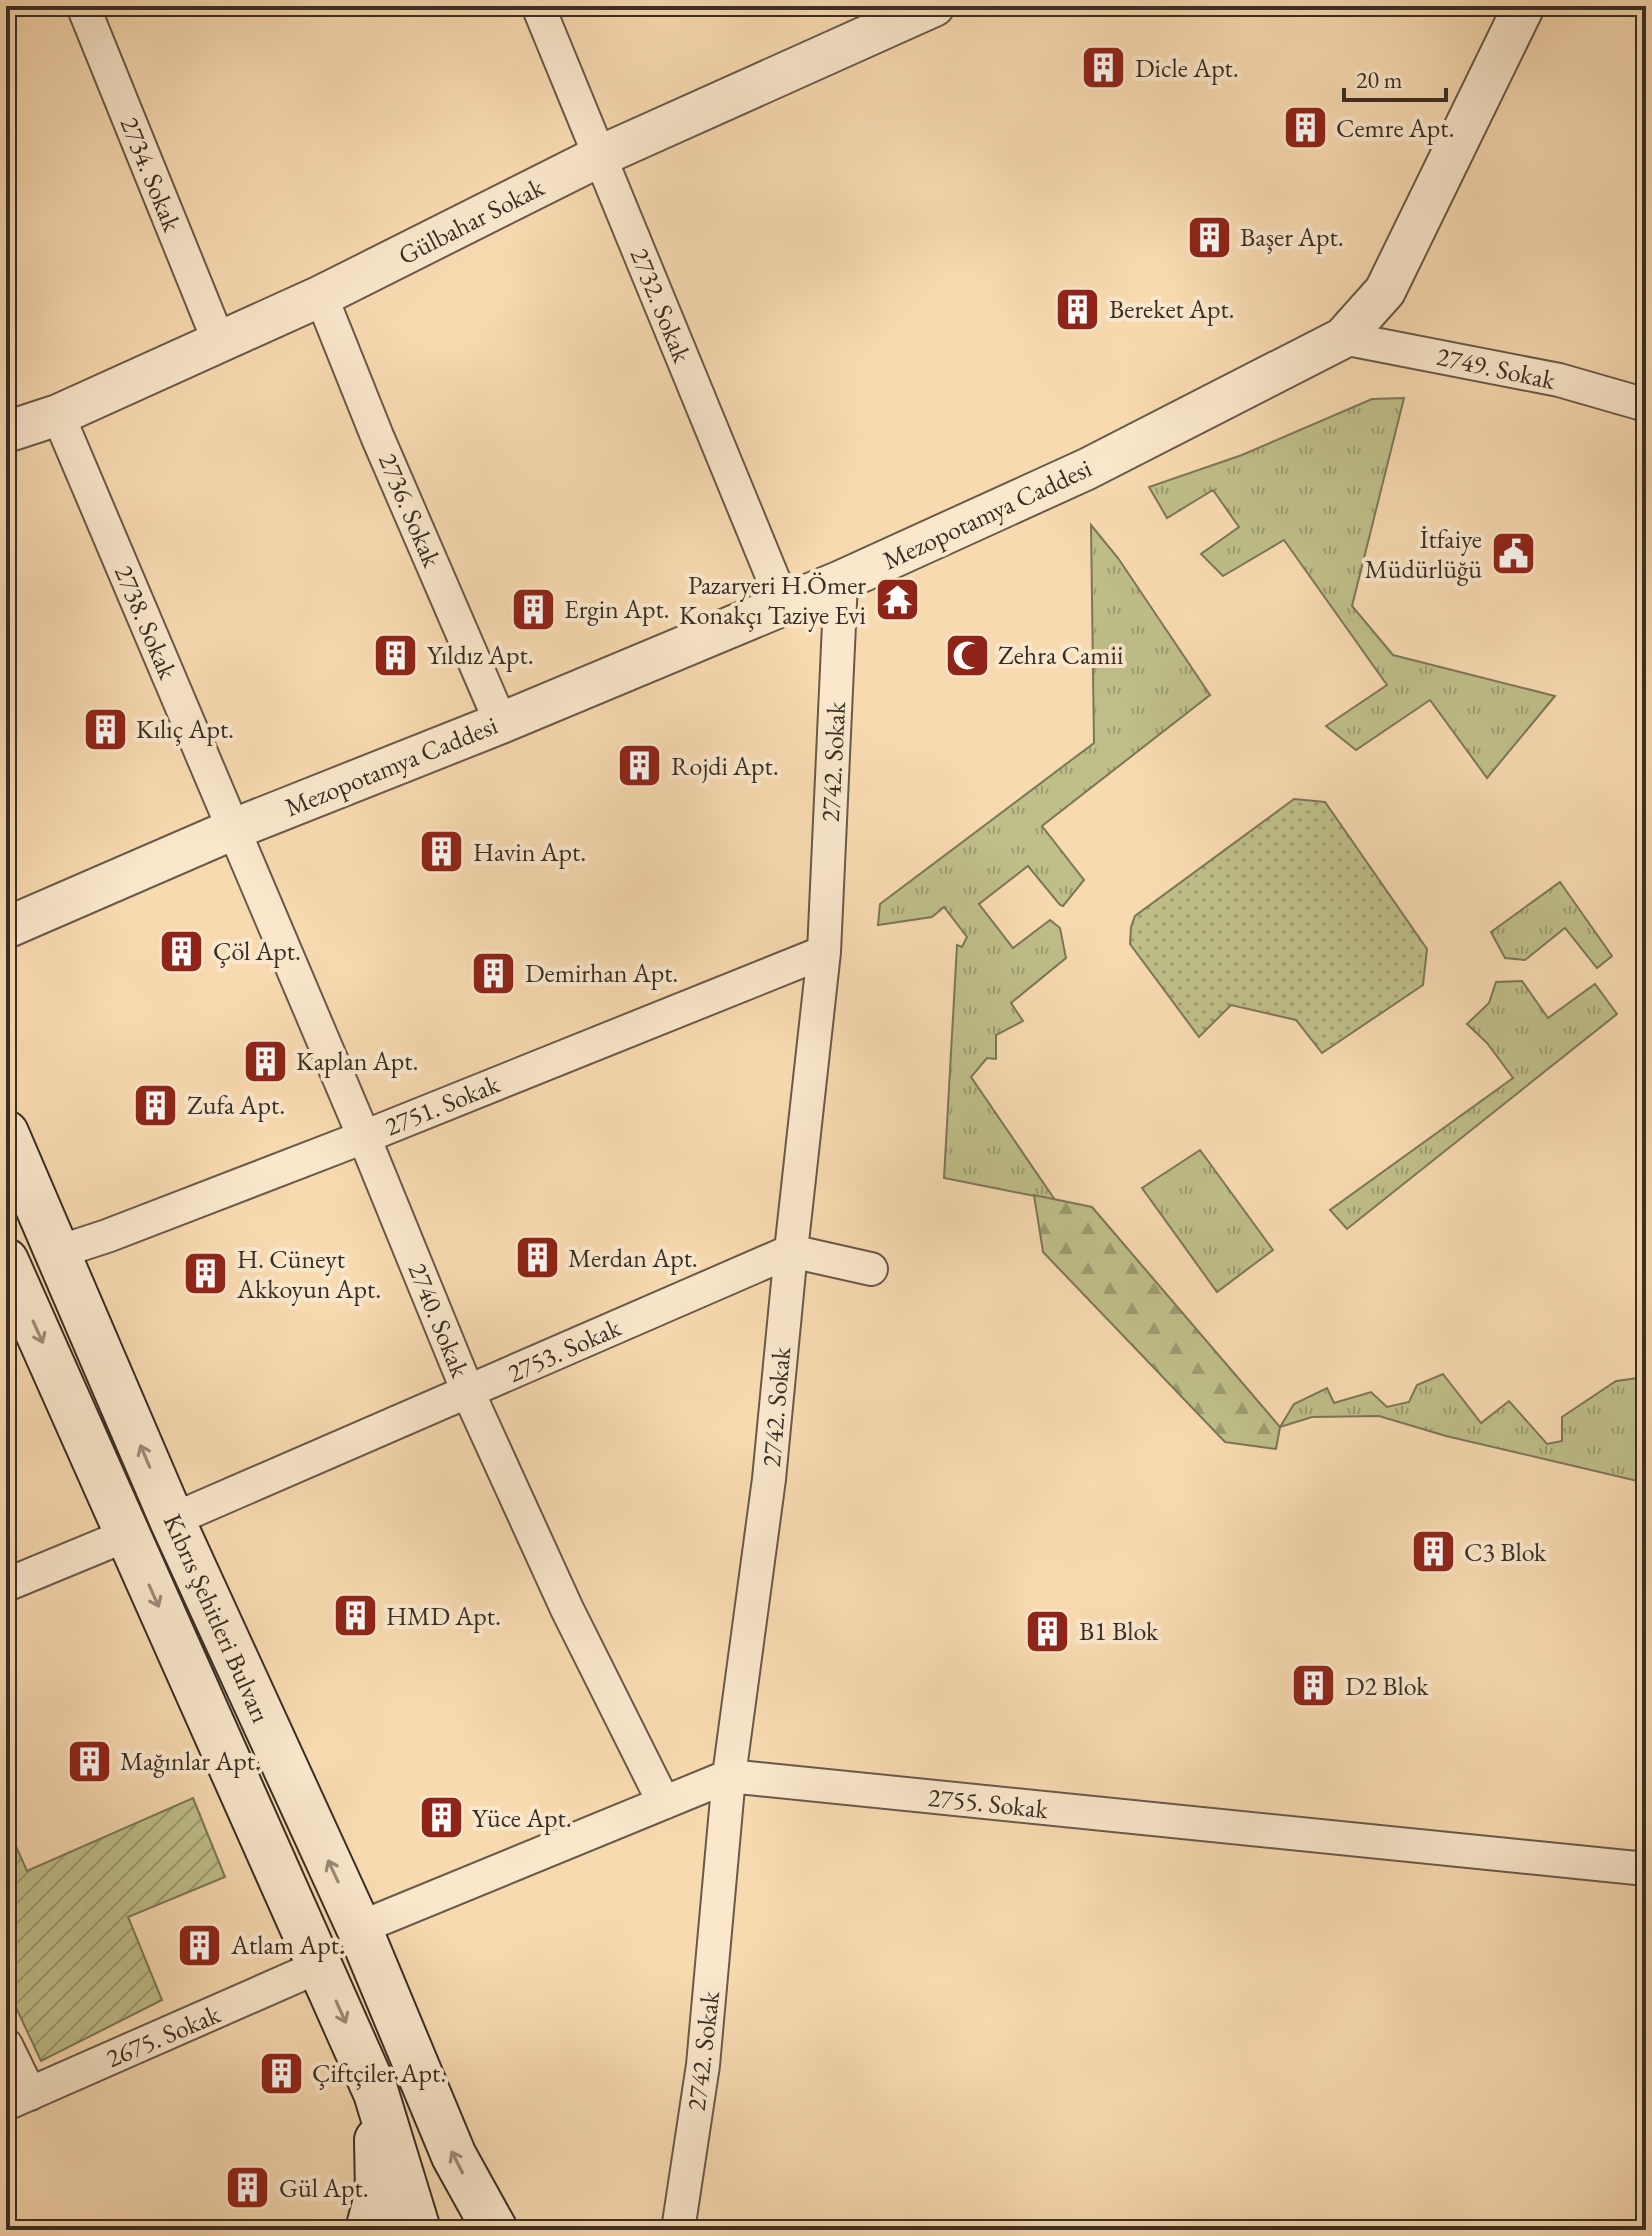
<svg xmlns="http://www.w3.org/2000/svg" width="1652" height="2236" font-family="'EB Garamond',serif">
	<style>
		.grass { fill: url(#grass-tufts); stroke: #7c7658; stroke-width: 2 }
		.forest { fill: url(#forest-firs); stroke: #7c7658; stroke-width: 2 }
		.park { fill: url(#park-dots); stroke: #7c7658; stroke-width: 2 }
		.garden { fill: url(#garden-furrows); stroke: #7c7658; stroke-width: 2 }
		.lines { fill: none; stroke-linecap: round; stroke-linejoin: round }
		.minor-casing { stroke: #695948; stroke-width: 36 }
		.tertiary-casing { stroke: #695948; stroke-width: 44 }
		.secondary-casing { stroke: #392e25; stroke-width: 48 }
		.minor { stroke: #fae7cc; stroke-width: 32 }
		.tertiary { stroke: #fae7cc; stroke-width: 40 }
		.secondary { stroke: #fae7cc; stroke-width: 44 }
		.oneway { stroke: #9a8a78 }
		.labels { text-anchor: middle; dominant-baseline: central; stroke-width: 8; stroke-linejoin: round; paint-order: stroke }
		.poi-label { font-size: 26px; fill: #392e25; stroke: #fae7cc; text-anchor: start }
		.street-label { font-size: 26px; fill: #392e25; stroke: #fae7cc }
	</style>
	<defs>
		<pattern id="grass-tufts" width="24" height="20" patternUnits="userSpaceOnUse" patternTransform="scale(2)"><rect width="24" height="20" fill="#bfbf8a"/><path d="M3 7l-1-3M5 7V3M7 7l1-3M15 17l-1-3M17 17v-4M19 17l1-3" fill="none" stroke="#9c9c71"/></pattern>
		<pattern id="forest-firs" width="22" height="20" patternUnits="userSpaceOnUse" patternTransform="scale(2)"><rect width="22" height="20" fill="#bfbf8a"/><path d="M5 1l3.5 6h-7zM16 11l3.5 6h-7z" fill="#9c9c71"/></pattern>
		<pattern id="park-dots" width="8" height="8" patternUnits="userSpaceOnUse" patternTransform="scale(2)"><rect width="8" height="8" fill="#bfbf8a"/><path d="M2 2h.1M6 6h.1" fill="none" stroke="#9c9c71" stroke-width="1.8" stroke-linecap="round"/></pattern>
		<pattern id="garden-furrows" width="10" height="10" patternUnits="userSpaceOnUse" patternTransform="scale(2)"><rect width="10" height="10" fill="#bfbf8a"/><path d="M-1 1l2-2M0 10L10 0M9 11l2-2" fill="none" stroke="#9c9c71"/></pattern>
	</defs>
	<rect width="100%" height="100%" fill="#f8dab1"/>
	<filter id="stains"><feTurbulence type="fractalNoise" baseFrequency=".0025" numOctaves="4"/><feColorMatrix values="0 0 0 0 .2 0 0 0 0 .09 0 0 0 0 .02 0 0 0 .5 -.17"/></filter>
	<radialGradient id="worn" r=".72"><stop offset=".6" stop-color="#630" stop-opacity="0"/><stop offset="1" stop-color="#630" stop-opacity=".3"/></radialGradient>
	<path class="grass" d="M1404,398L1352,606L1393,655L1555,696L1487,778L1430,700L1356,750L1326,726L1387,685L1284,540L1223,576L1201,554L1239,527L1213,490L1167,518L1149,487L1242,455L1372,399Z
		M1091,525L1118,558L1210,695L1042,826L1084,880L1063,906L1060,905L1028,866L979,904L1013,948L1050,920L1060,928L1066,958L1011,1003L1023,1021L996,1035V1059L987,1058L971,1077L1055,1200L944,1178L957,945L962,947L967,937L944,907L932,917L878,925L880,904L1094,743Z
		M1560,882L1612,956L1597,968L1565,928L1525,960L1505,958L1491,932Z
		M1522,981L1548,1018L1595,984L1617,1014L1347,1229L1330,1210L1513,1078L1487,1043L1467,1024L1489,1003L1496,982Z
		M1200,1150L1273,1250L1217,1292L1142,1188Z
		M1443,1374L1481,1423L1509,1401L1547,1444L1562,1441V1417L1616,1381L1646,1377V1483L1446,1436L1379,1416L1312,1417L1280,1427L1294,1404L1327,1388L1334,1403L1371,1392L1387,1407L1409,1402L1417,1385Z"/>
	<path class="forest" d="M1034,1195L1092,1207L1280,1427L1276,1449L1225,1442L1043,1252Z"/>
	<path class="park" d="M1294,799L1325,802L1427,949L1423,985L1322,1053L1296,1020L1231,1005L1199,1037L1130,944L1131,927L1135,916Z"/>
	<path class="garden" d="M193,1798L225,1877L128,1917L162,2000L41,2061L6,1986V1824L27,1871Z"/>
	<g class="lines">
		<defs>
			<path id="minor" d="M83,6L219,342
				M538,6L784,605
				M321,296L377,436L501,723
				M1343,338L1559,380L1646,405
				M58,415L364,1137L468,1392L567,1609L664,1803
				M58,1252L107,1236L364,1137L824,952
				M172,1520L791,1251L871,1269
				M6,1585L127,1535
				M359,1928L729,1776L1646,1869
				M6,2045L30,2094
				M6,2104L320,1966
				M678,2230L703,2065L729,1776L769,1479L791,1251L824,952L841,581"/>
			<path id="tertiary" d="M6,432L58,415L321,296L600,156L934,6
				M6,928L234,829L501,723L841,581L1087,469L1343,338L1385,291L1524,6"/>
			<path id="secondary" d="M6,1133L172,1520L359,1928L454,2156L495,2230
				M6,1261L376,2093L418,2230
				M368,2230L378,2192L377,2140"/>
		</defs>
		<use href="#minor" class="minor-casing"/>
		<use href="#tertiary" class="tertiary-casing"/>
		<use href="#secondary" class="secondary-casing"/>
		<use href="#minor" class="minor"/>
		<use href="#tertiary" class="tertiary"/>
		<use href="#secondary" class="secondary"/>
	</g>
	<defs><path id="oneway-shaft" d="M-6 0H5M1.5-3L5.5 0L1.5 3" fill="none" stroke-width="1.6" stroke-linecap="round" stroke-linejoin="round" transform="scale(2)"/></defs>
	<g class="oneway">
		<use href="#oneway-shaft" transform="translate(38 1332) rotate(66)"/>
		<use href="#oneway-shaft" transform="translate(145 1456) rotate(-113)"/>
		<use href="#oneway-shaft" transform="translate(154 1596) rotate(66)"/>
		<use href="#oneway-shaft" transform="translate(333 1871) rotate(-115)"/>
		<use href="#oneway-shaft" transform="translate(341 2012) rotate(66)"/>
		<use href="#oneway-shaft" transform="translate(457 2162) rotate(-117)"/>
	</g>
	<defs>
		<symbol id="building-square" viewBox="-11 -11 22 22"><rect x="-9" y="-9" width="18" height="18" rx="4" fill="#8f2418" stroke="#fae7cc"/><path d="M-4-6H4V6H1V3H-1V6H-4ZM-2.5-4.3h1.7v1.8h-1.7ZM.8-4.3h1.7v1.8H.8ZM-2.5-1h1.7V.8h-1.7ZM.8-1h1.7V.8H.8Z" fill="#fff"/></symbol>
		<symbol id="civic-square" viewBox="-11 -11 22 22"><rect x="-9" y="-9" width="18" height="18" rx="4" fill="#8f2418" stroke="#fae7cc"/><path d="M-.6-6.5H3V-4.5H.6V-3L4-1V1h2V6H-6V1h2V-1L-.6-3ZM-1.2 2.5V6h2.4V2.5Z" fill="#fff"/></symbol>
		<symbol id="temple-square" viewBox="-11 -11 22 22"><rect x="-9" y="-9" width="18" height="18" rx="4" fill="#8f2418" stroke="#fae7cc"/><path d="M0-6L5-2H3V0L6.5 2.5H4V6H1.5V3h-3V6H-4V2.5H-6.5L-3 0V-2H-5Z" fill="#fff"/></symbol>
		<symbol id="mosque-square" viewBox="-11 -11 22 22"><rect x="-9" y="-9" width="18" height="18" rx="4" fill="#8f2418" stroke="#fae7cc"/><path d="M3.5-4.9A6 6 0 1 0 3.5 4.9A5 5 0 1 1 3.5-4.9Z" fill="#fff"/></symbol>
	</defs>
	<g fill-rule="evenodd">
		<use href="#building-square" x="1078" y="42" width="51" height="51"/>
		<use href="#building-square" x="1280" y="102" width="51" height="51"/>
		<use href="#building-square" x="1184" y="212" width="51" height="51"/>
		<use href="#building-square" x="1052" y="284" width="51" height="51"/>
		<use href="#civic-square" x="1488" y="528" width="51" height="51"/>
		<use href="#temple-square" x="872" y="574" width="51" height="51"/>
		<use href="#building-square" x="508" y="584" width="51" height="51"/>
		<use href="#building-square" x="370" y="630" width="51" height="51"/>
		<use href="#mosque-square" x="942" y="630" width="51" height="51"/>
		<use href="#building-square" x="80" y="704" width="51" height="51"/>
		<use href="#building-square" x="614" y="740" width="51" height="51"/>
		<use href="#building-square" x="416" y="826" width="51" height="51"/>
		<use href="#building-square" x="156" y="926" width="51" height="51"/>
		<use href="#building-square" x="468" y="948" width="51" height="51"/>
		<use href="#building-square" x="240" y="1036" width="51" height="51"/>
		<use href="#building-square" x="130" y="1080" width="51" height="51"/>
		<use href="#building-square" x="512" y="1232" width="51" height="51"/>
		<use href="#building-square" x="180" y="1248" width="51" height="51"/>
		<use href="#building-square" x="1408" y="1526" width="51" height="51"/>
		<use href="#building-square" x="330" y="1590" width="51" height="51"/>
		<use href="#building-square" x="1022" y="1606" width="51" height="51"/>
		<use href="#building-square" x="1288" y="1660" width="51" height="51"/>
		<use href="#building-square" x="64" y="1736" width="51" height="51"/>
		<use href="#building-square" x="416" y="1792" width="51" height="51"/>
		<use href="#building-square" x="174" y="1920" width="51" height="51"/>
		<use href="#building-square" x="256" y="2048" width="51" height="51"/>
		<use href="#building-square" x="222" y="2162" width="51" height="51"/>
	</g>
	<g class="labels">
		<g class="poi-label">
			<text x="1135" y="68">Dicle Apt.</text>
			<text x="1336" y="128">Cemre Apt.</text>
			<text x="1240" y="237">Başer Apt.</text>
			<text x="1109" y="309">Bereket Apt.</text>
			<text x="1482" y="539" text-anchor="end">İtfaiye<tspan x="1482" dy="30">Müdürlüğü</tspan></text>
			<text x="866" y="585" text-anchor="end">Pazaryeri H.Ömer<tspan x="866" dy="30">Konakçı Taziye Evi</tspan></text>
			<text x="564" y="609">Ergin Apt.</text>
			<text x="427" y="655">Yıldız Apt.</text>
			<text x="998" y="655">Zehra Camii</text>
			<text x="136" y="729">Kılıç Apt.</text>
			<text x="671" y="766">Rojdi Apt.</text>
			<text x="473" y="852">Havin Apt.</text>
			<text x="213" y="951">Çöl Apt.</text>
			<text x="525" y="973">Demirhan Apt.</text>
			<text x="296" y="1061">Kaplan Apt.</text>
			<text x="187" y="1105">Zufa Apt.</text>
			<text x="568" y="1258">Merdan Apt.</text>
			<text x="237" y="1259">H. Cüneyt<tspan x="237" dy="30">Akkoyun Apt.</tspan></text>
			<text x="1464" y="1552">C3 Blok</text>
			<text x="386" y="1616">HMD Apt.</text>
			<text x="1079" y="1631">B1 Blok</text>
			<text x="1345" y="1686">D2 Blok</text>
			<text x="120" y="1761">Mağınlar Apt.</text>
			<text x="472" y="1818">Yüce Apt.</text>
			<text x="231" y="1945">Atlam Apt.</text>
			<text x="312" y="2073">Çiftçiler Apt.</text>
			<text x="279" y="2188">Gül Apt.</text>
		</g>
		<g class="street-label">
			<text transform="translate(151 174) rotate(68)">2734. Sokak</text>
			<text transform="translate(471 221) rotate(-27)">Gülbahar Sokak</text>
			<text transform="translate(661 305) rotate(68)">2732. Sokak</text>
			<text transform="translate(1496 368) rotate(12)">2749. Sokak</text>
			<text transform="translate(410 510) rotate(67)">2736. Sokak</text>
			<text transform="translate(987 514) rotate(-25)">Mezopotamya Caddesi</text>
			<text transform="translate(146 622) rotate(67)">2738. Sokak</text>
			<text transform="translate(833 762) rotate(-87)">2742. Sokak</text>
			<text transform="translate(391 766) rotate(-22)">Mezopotamya Caddesi</text>
			<text transform="translate(442 1105) rotate(-22)">2751. Sokak</text>
			<text transform="translate(439 1320) rotate(68)">2740. Sokak</text>
			<text transform="translate(564 1350) rotate(-24)">2753. Sokak</text>
			<text transform="translate(776 1407) rotate(-85)">2742. Sokak</text>
			<text transform="translate(217 1618) rotate(66)">Kıbrıs Şehitleri Bulvarı</text>
			<text transform="translate(988 1803) rotate(6)">2755. Sokak</text>
			<text transform="translate(163 2036) rotate(-23)">2675. Sokak</text>
			<text transform="translate(703 2051) rotate(-83)">2742. Sokak</text>
		</g>
	</g>
	<rect width="1652" height="2236" fill="none" stroke="#f8dab1" stroke-width="32"/>
	<rect x="8" y="8" width="1636" height="2220" fill="none" stroke="#392e25" stroke-width="4"/>
	<rect x="16" y="16" width="1620" height="2204" fill="none" stroke="#392e25" stroke-width="2"/>
	<path d="M1344 88v12h102v-12" fill="none" stroke="#392e25" stroke-width="4"/>
	<text x="1356" y="88" font-size="24" fill="#392e25" stroke="#fae7cc" stroke-width="6" paint-order="stroke">20 m</text>
	<rect width="100%" height="100%" filter="url(#stains)"/>
	<rect width="100%" height="100%" fill="url(#worn)"/>
</svg>
